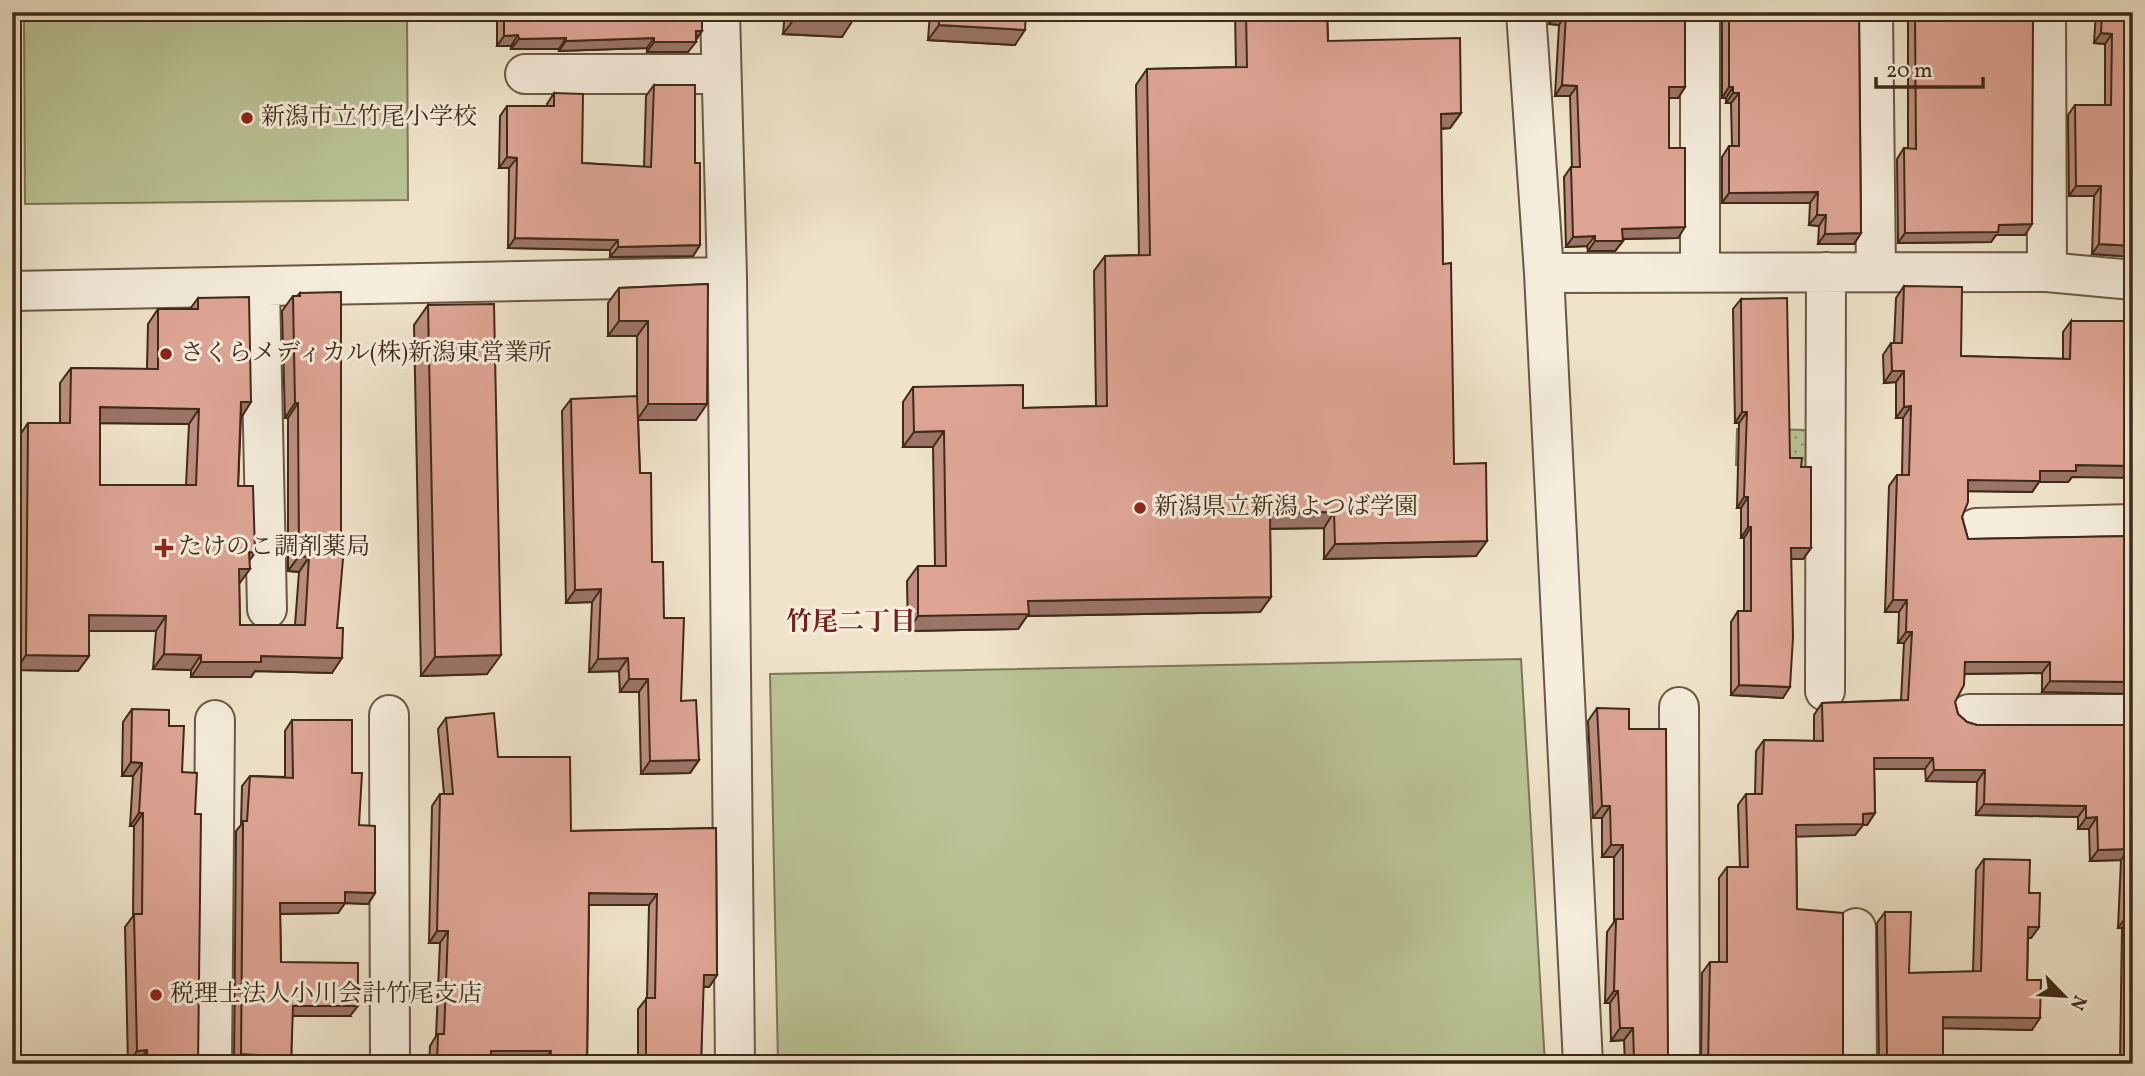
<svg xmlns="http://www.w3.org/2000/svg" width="2145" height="1076" font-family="Vollkorn,'Noto Serif JP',serif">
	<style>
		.park { fill: url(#park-dots); stroke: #7c7756; stroke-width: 2 }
		.pitch { fill: #bac496; stroke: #7c7756; stroke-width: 2 }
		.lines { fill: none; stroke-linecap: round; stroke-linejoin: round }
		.minor-casing { stroke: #6a5844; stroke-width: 42 }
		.minor { stroke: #f5eddd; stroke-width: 38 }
		.wall { fill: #bf8e80; stroke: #3e2a17; stroke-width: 2; fill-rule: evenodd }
		.shaded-wall { fill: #9b7468; stroke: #3e2a17; stroke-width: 2 }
		.building { fill: #dea595; stroke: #3e2a17; stroke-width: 2; fill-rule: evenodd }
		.poi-dot { fill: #8f2418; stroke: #f5eddd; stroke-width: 2.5 }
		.labels { text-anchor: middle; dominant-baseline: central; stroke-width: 6; stroke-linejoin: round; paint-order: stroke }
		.poi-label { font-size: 24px; fill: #3e2a17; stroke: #f5eddd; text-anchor: start }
		.neighbourhood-label { font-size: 26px; font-weight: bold; fill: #7a1f14; stroke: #f5eddd }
	</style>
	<defs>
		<pattern id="park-dots" width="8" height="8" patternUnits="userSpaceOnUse" patternTransform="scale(1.75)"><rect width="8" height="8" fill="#bac496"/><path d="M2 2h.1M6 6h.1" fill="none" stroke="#999f79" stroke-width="1.8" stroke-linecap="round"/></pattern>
	</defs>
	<rect width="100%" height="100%" fill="#efe4ca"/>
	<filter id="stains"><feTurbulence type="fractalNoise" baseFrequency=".00286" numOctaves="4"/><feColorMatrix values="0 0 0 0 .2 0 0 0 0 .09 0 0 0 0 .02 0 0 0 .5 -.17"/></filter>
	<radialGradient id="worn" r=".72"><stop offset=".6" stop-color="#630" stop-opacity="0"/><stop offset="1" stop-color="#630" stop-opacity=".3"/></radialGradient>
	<path class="park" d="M1737,429L1811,430L1810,467L1736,465Z"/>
	<path class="pitch" d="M24,12H407L408,200L25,204Z
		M1521,659L1545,1064H778L770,674Z"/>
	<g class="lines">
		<defs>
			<path id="minor" d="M720,12L727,277L735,1064
				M1526,12L1544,273L1583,1064
				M1700,12V272
				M1873,12L1876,272
				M2046,12L2047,272
				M525,74H721
				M1544,273L2047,272L2133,280
				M260,289L267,609
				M12,291L727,277
				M1976,528L2133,524
				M1825,691L1826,272
				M1679,707L1680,1064
				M1969,714H2133
				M389,715L390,1064
				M1856,928L1857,1064
				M212,1064L215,720"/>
		</defs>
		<use href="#minor" class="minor-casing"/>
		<use href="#minor" class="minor"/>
	</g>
	<path class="wall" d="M497,12H702V31L688,52H647V48L559,51V49H511V46H497Z
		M785,12H856L842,37L783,34Z
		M930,12H1026L1015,45L928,40Z
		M1235,12H1327L1328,41L1461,113L1450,128L1441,129L1443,264L1454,464L1476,556L1324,559V528L1270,529L1271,597L1260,612L1027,616L1018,629L908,631L907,581L918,566H935L933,447H903V402L913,387L1023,408L1096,406L1094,271L1105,256L1139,255L1136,85L1147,69L1236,67Z
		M1550,12H1685V87L1678,98H1669V148L1678,238L1623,239V241L1615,251H1588L1587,246L1566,247L1564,177L1571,167H1572L1570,96H1555L1559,25L1549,24Z
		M1722,12H1859L1861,233L1854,244H1818L1819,226L1809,225L1810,203H1722V157L1729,146H1732L1731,103H1726V98H1722Z
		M1908,12H2033L2025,235H1996L1991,242L1898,243L1897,159L1904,148L1908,149Z
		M2096,12H2133V257L2092,254L2094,196H2069L2068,115L2075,105H2105V44L2094,43Z
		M654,85L695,163L700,245L693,256L610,257V250L508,248L509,168H499L500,116L507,106H547V104L554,93L582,163L644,167L646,96Z
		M708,284L696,420H638L640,473L652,562L681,701L699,760L690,773L641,774L639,692H620L619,671L589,672L592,602L566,603L562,411L571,399L637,405V336H608V303L619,288Z
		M1904,286L1961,356L2063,359V332L2071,321L2072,477L2068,482H2039L2032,492L1968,491L1962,517L1968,539L2133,536V694L2042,692V673L1965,674L1955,702L1958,714L1967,722L1977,725H2133V1064H2120L2122,928H2118L2121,860L2090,861L2089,829H2078V817L1976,815L1977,782L1926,781L1925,769H1874L1875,813L1867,825H1863L1855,835L1796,836L1797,909L1846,1064H1701L1702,973L1710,962H1719V878L1727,867H1740L1738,805L1746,794H1755L1756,751L1764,740L1814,741V715L1822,703L1901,700L1904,643H1898L1899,612H1885L1889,486L1897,475H1902L1903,418H1896V382L1884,383L1883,355L1891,343H1894L1896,298Z
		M300,293L332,673L255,671L251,677H191V670L153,669L156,631H89V656L78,671L16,670L18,438L28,423H60V383L71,368L147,369L148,324L158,309H190L198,298L241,418L238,486L249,561L239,584L240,625H295L299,572L288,571V418H285L282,311L293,296H297ZM100,423L189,424L186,485H100Z
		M1741,299L1790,458L1801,467L1811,548L1803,559H1791L1783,698L1731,695V622L1738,611H1744V538H1741V508H1737L1739,423H1735L1733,309Z
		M428,305L487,674L421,676L414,325Z
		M1597,708L1629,729L1668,1058L1664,1064H1625L1624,1040L1611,1041L1610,1003H1605L1607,932L1614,922V857H1602V818H1593L1588,721Z
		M132,709L169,726L195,814L198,1064H128L125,927L133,916L134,826H130L133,776H122L123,722Z
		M446,718L498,757L571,831L716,828L717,975L709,987H703L701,1064H638V1009L647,998L649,905H589L587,1064L491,1062V1064H429L430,1046L436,1036L440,943H429L432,806L440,794H444L438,729Z
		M292,720L352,773L359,825L375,893L368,904L345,903L338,913L280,914L281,962L350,1016H292L291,1064H234L236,831L241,825L242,786L250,776L285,777V731Z
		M1984,859L2029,893L2039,927L2031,938H2028L2027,980L2032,1030L1943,1028V1064H1879L1877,923L1885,912L1909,973L1973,972L1976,870Z"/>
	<path class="shaded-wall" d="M1557,14H1566L1559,25L1549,24Z
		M797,15L855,17L842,37L783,34Z
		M939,25L1025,30L1015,45L928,40Z
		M696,31H702L694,41Z
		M2101,33L2112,34L2105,44L2094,43Z
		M518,35L511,46H497L504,36Z
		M566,38L559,49H511L519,39Z
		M654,38L647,48L559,51L566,41Z
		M654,42H696L688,52H647Z
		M1562,85L1577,86L1570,96H1555Z
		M1669,87H1685L1678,98H1661Z
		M1729,87H1733L1726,98H1722Z
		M1733,93H1739L1731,103H1726Z
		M1461,113L1450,128L1430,129L1441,114Z
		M507,157L517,158L509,168H499Z
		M2076,186H2101L2094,196H2069Z
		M1818,192L1810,203H1722L1729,193Z
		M1817,215H1826L1819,226L1809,225Z
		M2032,224L2025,235H1996L1991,242L1898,243L1905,233L1999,225Z
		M1685,227L1678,238L1615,239L1622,229Z
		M1861,233L1854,244H1818L1825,234Z
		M1595,236L1587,246L1566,247L1573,237Z
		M515,238L618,240L610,250L508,248Z
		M1595,241H1623L1615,251H1588Z
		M2099,244L2133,246V257L2092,254Z
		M700,245L693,256L610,257L618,247Z
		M619,321H648L637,336H608Z
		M1892,371H1904L1896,382L1884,383Z
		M241,402H251L241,418Z
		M295,403H298L288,418H285Z
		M648,404H707L696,420H637Z
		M1911,406L1903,418H1896L1904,407Z
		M100,407L199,409L189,424L90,423Z
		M1742,412H1747L1739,423H1735Z
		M944,431L933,447H903L914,432Z
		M2076,465L2133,466V478L2072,477L2068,482H2039L2032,492L1960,491L1968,480Z
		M1744,497H1748L1741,508H1737Z
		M1334,512L1324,528L1259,529L1270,513Z
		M1748,527H1751L1744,538H1741Z
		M1487,541L1476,556L1324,559L1335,544Z
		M1791,548H1811L1803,559H1783Z
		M249,552L255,553L244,568Z
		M299,556L309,557L299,572L288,571Z
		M239,569H250L239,584Z
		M601,589L592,602L566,603L575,590Z
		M1271,597L1260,612L1027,616L1018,629L908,631L918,616L1028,601Z
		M1893,600H1907L1899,612H1885Z
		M89,615L166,616L156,631H79Z
		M1906,632H1912L1904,643H1898Z
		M164,654L201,655L191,670L153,669Z
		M26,655L89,656L78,671L16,670Z
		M501,655L487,674L421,676L435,657Z
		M261,656L342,658L332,673L255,671L251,677H191L201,662Z
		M628,658L619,671L589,672L598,659Z
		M1965,662H2050L2042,673L1957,674Z
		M629,679H648L639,692H620Z
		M2050,681L2133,682V694L2042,692Z
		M1739,685L1790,687L1783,698L1731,695Z
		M1874,758H1933L1925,769H1866Z
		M699,760L690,773L641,774L650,761Z
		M131,762L142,763L133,776H122Z
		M1934,770H1985L1977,782L1926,781Z
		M1984,804L2086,806L2078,817L1976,815Z
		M1602,806H1610L1602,818H1593Z
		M139,813H143L134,826H130Z
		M1875,813L1867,825H1863L1855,835L1788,837L1796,825L1863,814Z
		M2097,817L2089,829H2078L2086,818Z
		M1611,845H1623L1614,857H1602Z
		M2129,849L2121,860L2090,861L2098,850Z
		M345,892L375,893L368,904L345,903L338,913L273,914L280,903Z
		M589,893L657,894L649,905H581Z
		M2126,917H2130L2122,928H2118Z
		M2028,927H2039L2031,938H2020Z
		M437,931H448L440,943H429Z
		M704,975H717L709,987L695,986Z
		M1614,991H1618L1610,1003H1605Z
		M293,1006H358L350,1016H286Z
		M1943,1017L2040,1018L2032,1030L1935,1028Z
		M1620,1028H1633L1624,1040L1611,1041Z
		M147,1050L138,1064H128L137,1051Z
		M491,1051H551L543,1063L483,1062Z
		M241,1054L257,1055L251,1064H234Z
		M1737,1056H1797L1792,1064H1732Z
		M1668,1058L1664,1064H1631L1634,1059Z"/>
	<path class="building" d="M504,12H702V31H696V42H654V38L566,41V38L519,39L518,35L504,36Z
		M797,12H856L855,17L797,15Z
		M939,12H1026L1025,30L939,25Z
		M1246,12H1327L1328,41L1460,38L1461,113L1441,114L1443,264L1451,263L1454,464L1486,463L1487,541L1335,544L1334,512L1270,513L1271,597L1028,601L1029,614L918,616V566H946L944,431L914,432L913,387L1023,385V408L1107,406L1105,256L1150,255L1147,69L1247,67Z
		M1557,12H1685V87H1669V148H1685V227L1622,229L1623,241H1595V236L1573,237L1571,167H1580L1577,86L1562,85L1566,14H1557Z
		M1729,12H1859L1861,233L1825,234L1826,215H1817L1818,192L1729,193V146H1739V93H1733V87H1729Z
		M1915,12H2033L2032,224L1999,225L1998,232L1905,233L1904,148L1916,149Z
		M2102,12H2133V246L2099,244L2101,186H2076L2075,105H2111L2112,34L2101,33Z
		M654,85H695V163H700V245L618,247V240L515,238L517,158L507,157V106H554V93L583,94L582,163L651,167Z
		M708,284L707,404H648V321H619V288Z
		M1904,286L1962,287L1961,356L2070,359L2071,321H2133V466L2076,465V471H2040V481L1968,480V502L1962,517L1968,539L2133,536V682L2050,681V662H1965L1964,685L1955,702L1958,714L1967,722L1977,725H2133V1064H2128L2130,917H2126L2129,849L2098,850L2097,817L2086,818V806L1984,804L1985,770H1934L1933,758H1874L1875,813L1863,814V824L1796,825L1797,909L1843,913V1053L1846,1064H1797V1056H1737V1064H1708L1710,962H1727V867H1748L1746,794H1762L1764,740L1823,741L1822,703L1908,700L1912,632H1906L1907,600H1893L1897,475H1909L1911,406L1904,407V371H1892L1891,343H1902Z
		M341,292V536H345L337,628H343L342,658L261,656V662H201V655L164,654L166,616L89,615V656L26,655L28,423H70L71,368L158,369V309H198V298L249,297L251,402H241L238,486H253L255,553L249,552L250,569H239L240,625H305L309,557L299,556L298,403H295L293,296H300V293ZM100,407L199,409L196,485H100Z
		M1787,298L1790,458H1802L1801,467H1811V548H1791L1793,637L1790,687L1739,685L1738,611H1751V527H1748V497H1744L1747,412H1742L1741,299Z
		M494,304L501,655L435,657L428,305Z
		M637,396L640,473H651L652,562H663L664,618H684L681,701L696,700L699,760L650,761L648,679H629L628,658L598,659L601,589L575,590L571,399Z
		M1597,708L1629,709V729H1666L1668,1058L1634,1059L1633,1028H1620L1618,991H1614L1616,919H1623V845H1611L1610,806H1602Z
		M132,709L169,710V726H184L182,772L197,773L195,814H201L198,1064H148L147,1050L137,1051L134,914H142L143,813H139L142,763L131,762Z
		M494,713L498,757H570L571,831L716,828L717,975H704L701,1064H646V998H655L657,894L589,893L587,1064H550L551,1051H491V1064H437L438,1034H444L448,931H437L440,794H453L446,718Z
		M292,720H352V773H362L359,825L375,826V893L345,892V903H280L281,962L358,963V1006H293L291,1064H257V1055L241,1054L243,821H247L250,776L293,778Z
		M1984,859L2030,860L2029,893H2040L2039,927H2028L2027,980H2041L2040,1018L1943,1017V1064H1884L1887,1053L1885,912H1911L1909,973L1981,971Z"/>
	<g class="poi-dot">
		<circle cx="247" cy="118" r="7"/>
		<circle cx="166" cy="354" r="7"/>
		<circle cx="1140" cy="508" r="7"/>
		<path d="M160.5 537.5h7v7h7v7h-7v7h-7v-7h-7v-7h7z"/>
		<circle cx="156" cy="995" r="7"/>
	</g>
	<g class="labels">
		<g class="poi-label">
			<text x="261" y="118">新潟市立竹尾小学校</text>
			<text x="180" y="354">さくらメディカル(株)新潟東営業所</text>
			<text x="1154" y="508">新潟県立新潟よつば学園</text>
			<text x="178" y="548">たけのこ調剤薬局</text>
			<text x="170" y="995">税理士法人小川会計竹尾支店</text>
		</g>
		<g class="neighbourhood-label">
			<text x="851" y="623">竹尾二丁目</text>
		</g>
	</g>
	<rect width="2145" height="1076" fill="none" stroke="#efe4ca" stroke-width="42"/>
	<rect x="14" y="14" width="2117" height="1048" fill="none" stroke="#3e2a17" stroke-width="3.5"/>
	<rect x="21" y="21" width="2103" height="1034" fill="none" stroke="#3e2a17" stroke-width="2"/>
	<g transform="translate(2064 996) rotate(115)" stroke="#f5eddd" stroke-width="5" paint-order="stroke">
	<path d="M0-5L12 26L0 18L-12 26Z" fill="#3e2a17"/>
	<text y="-10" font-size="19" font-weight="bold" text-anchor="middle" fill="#3e2a17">N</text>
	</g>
	<path d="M1876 77v10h107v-10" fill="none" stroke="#3e2a17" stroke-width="3.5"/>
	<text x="1886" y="77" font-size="21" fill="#3e2a17" stroke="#f5eddd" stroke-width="5" paint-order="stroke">20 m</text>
	<rect width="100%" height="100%" filter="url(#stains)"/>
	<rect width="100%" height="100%" fill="url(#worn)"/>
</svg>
